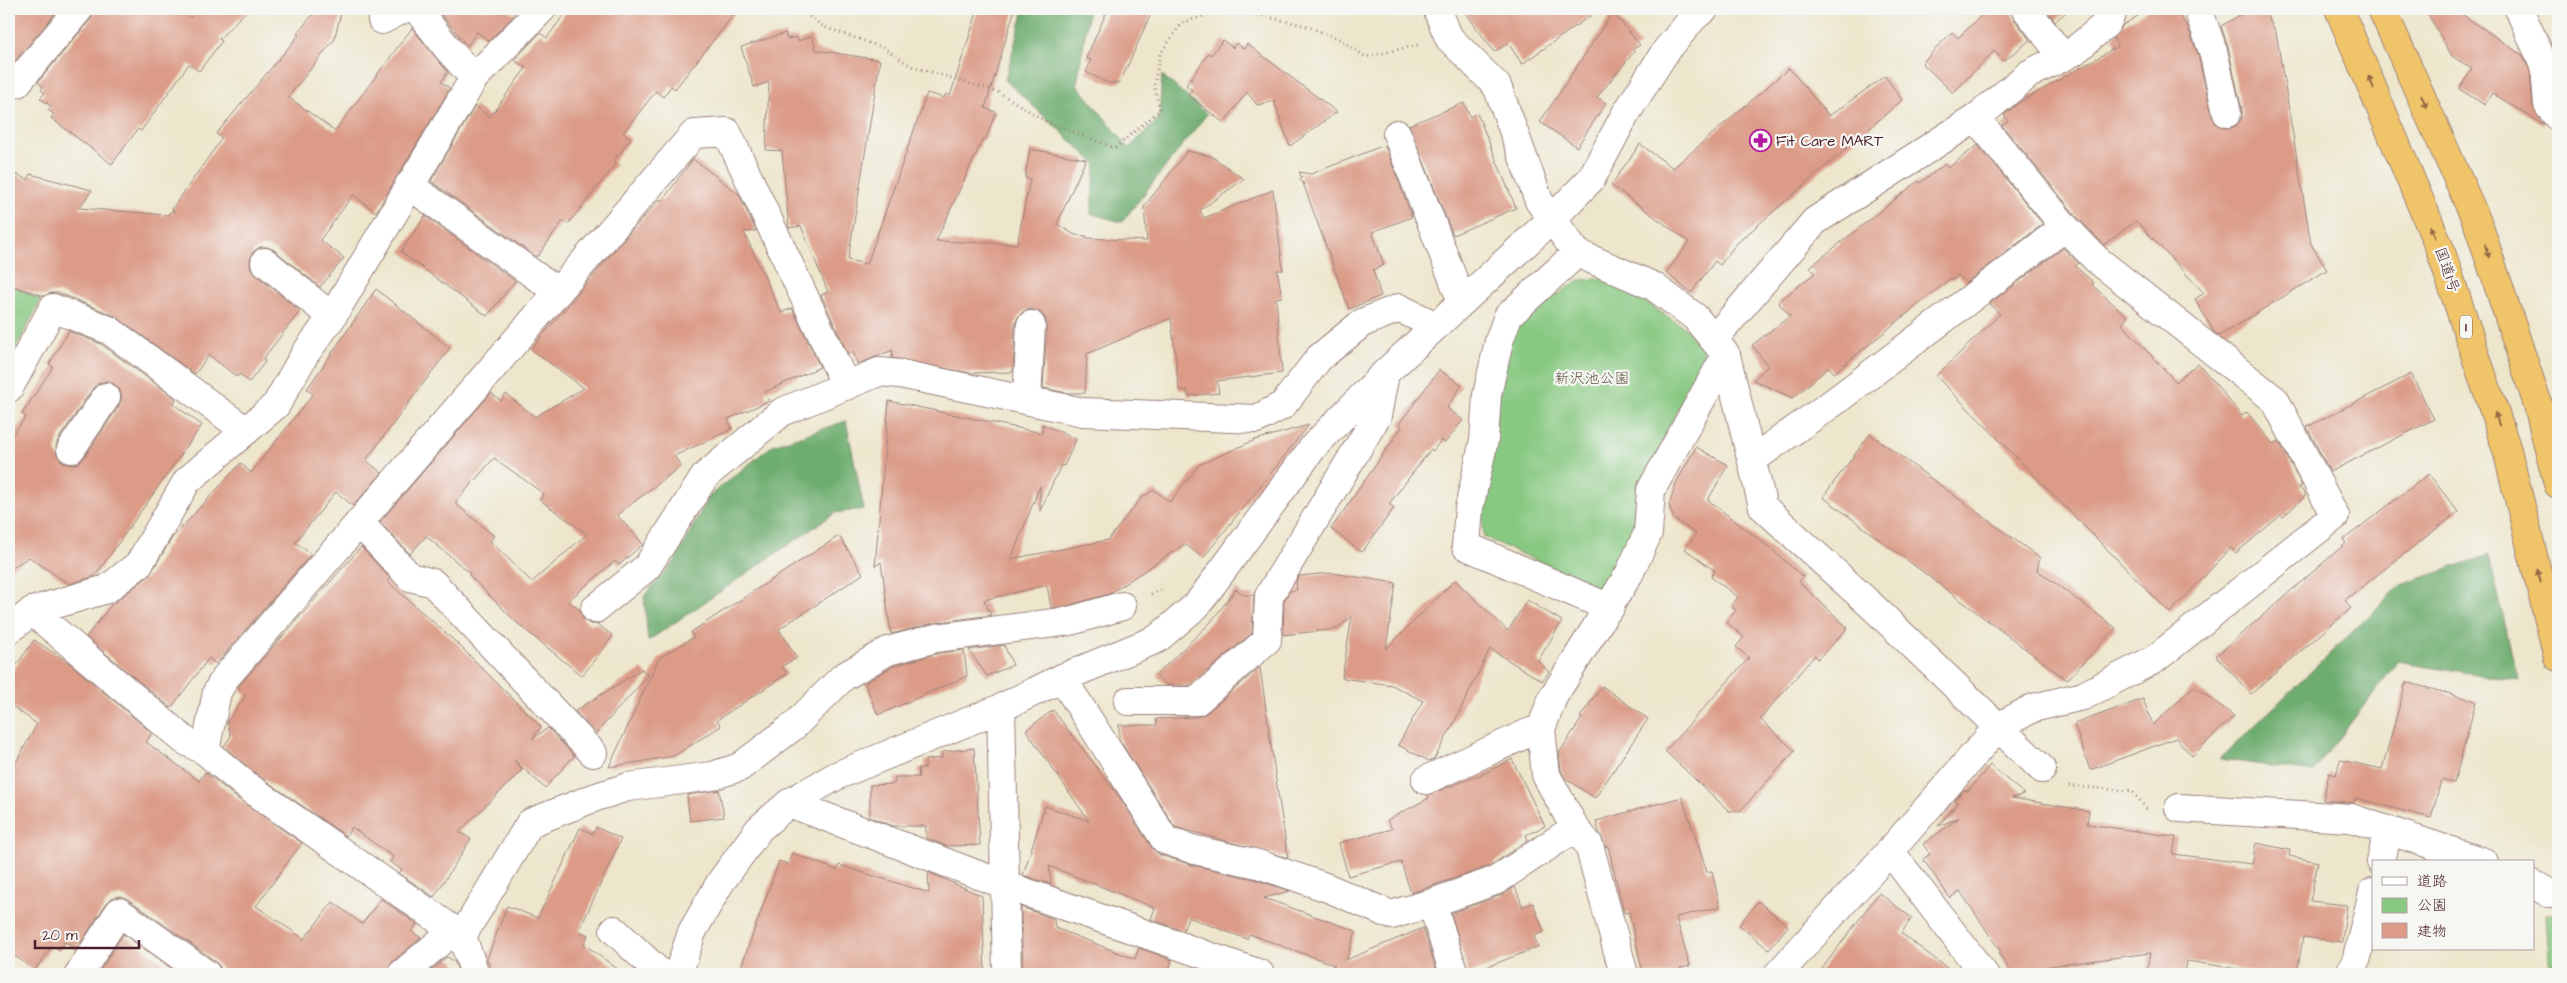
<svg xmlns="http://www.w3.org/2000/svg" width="2567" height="983" font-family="'Architects Daughter','Klee One',sans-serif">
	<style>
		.green { fill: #88c982; stroke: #697456 }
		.forest { fill: #6ead70; stroke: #5c664e }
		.building { fill: #db9b87; fill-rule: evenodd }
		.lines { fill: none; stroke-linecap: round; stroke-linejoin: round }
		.minor-casing { stroke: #9c827c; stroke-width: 30 }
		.highway-casing { stroke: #9c827c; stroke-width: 30 }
		.path { stroke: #9c827c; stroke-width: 3; stroke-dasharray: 1 4; stroke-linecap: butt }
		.minor { stroke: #fff; stroke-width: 28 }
		.highway { stroke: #f0c469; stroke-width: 28 }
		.oneway { fill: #956947 }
		.labels { text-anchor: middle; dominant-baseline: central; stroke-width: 4.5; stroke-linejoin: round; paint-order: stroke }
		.shield { fill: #f6f6f2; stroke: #7e6067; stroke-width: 1 }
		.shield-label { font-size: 14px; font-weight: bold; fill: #4a1f2b }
		.poi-label { font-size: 15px; fill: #4a1f2b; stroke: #f6f6f2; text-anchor: start }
		.street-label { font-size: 15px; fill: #4a1f2b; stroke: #f6f6f2 }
		.park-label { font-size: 15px; fill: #5d5245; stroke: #f6f6f2 }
	</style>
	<rect width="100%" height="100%" fill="#f6f6f2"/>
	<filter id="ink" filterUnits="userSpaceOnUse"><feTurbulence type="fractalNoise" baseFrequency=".02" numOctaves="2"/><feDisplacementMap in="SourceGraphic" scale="10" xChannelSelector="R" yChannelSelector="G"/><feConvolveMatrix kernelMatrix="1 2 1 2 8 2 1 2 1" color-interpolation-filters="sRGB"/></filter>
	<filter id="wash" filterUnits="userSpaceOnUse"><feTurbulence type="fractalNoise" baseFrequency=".0096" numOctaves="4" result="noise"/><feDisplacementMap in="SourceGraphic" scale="20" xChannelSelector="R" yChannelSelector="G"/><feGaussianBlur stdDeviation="1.12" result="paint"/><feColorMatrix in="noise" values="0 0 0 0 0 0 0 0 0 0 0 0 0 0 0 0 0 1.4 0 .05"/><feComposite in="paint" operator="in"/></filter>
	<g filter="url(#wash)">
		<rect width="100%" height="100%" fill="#ede6cc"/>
		<path class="green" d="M1609,278L1699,337L1707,362L1677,410L1642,489L1641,530L1609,594L1484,537L1481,496L1510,336L1524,316L1580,280Z
			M9,284L41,300L9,360Z
			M2546,914H2553L2558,952V974H2550Z"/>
		<path class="forest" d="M1024,9H1089L1077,84L1129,148L1159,119L1162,75L1207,114L1122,222L1091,214L1096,164L1005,80Z
			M846,421L864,509L835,513L648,641L644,596L675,561L709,496L773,445Z
			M2489,555L2518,681L2398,661L2313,772L2220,759L2401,585Z"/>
		<g id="blocks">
			<path class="building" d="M9,9H59L14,62L9,57Z
				M94,9H248L219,39L222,41L199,71L189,64L141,131L138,129L112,164L51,118L54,114L48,110L51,106L40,98L45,93L41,90L43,87L38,82L91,19Z
				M317,9H342L334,40L288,97L335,131L412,28L448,72L441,82L450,88L376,212L353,195L320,240L344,258L320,287L274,250L267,247H260L253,252L250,260V267L255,274L300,311L263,359L265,362L249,382L239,374L237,377L209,355L195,374L115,316L59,293H51L44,296L9,285V171L28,180L30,174L92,190L79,208L167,215L171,211L175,212L172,209L222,138L216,134L299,35L297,34Z
				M437,9H507L515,14L489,41L477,32L467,46Z
				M568,9H738L675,89L671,86L663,97L656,91L623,133L631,139L613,162L616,164L568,224L563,221L538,256H535L431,181L475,106L490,117L526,68L514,60L540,33L547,38Z
				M978,9H1015L985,108L996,112L985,140L983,139L936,241L1017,244L1030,179L1025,178L1030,149L1086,159L1057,224L1075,235L1087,236L1086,238L1147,241L1144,207L1187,151L1211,156L1244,179L1200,210L1204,218L1273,190L1283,270H1277L1282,297L1276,298L1282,373L1217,381L1219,393L1188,396L1187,390H1179L1171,318L1087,354L1085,393H1067L1043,388L1047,325L1045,318L1040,312L1031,309L1024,311L1018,317L1015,324L1013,372L970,373L892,358L893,350L858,364L853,352L848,354L821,295L828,292L801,226L789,228L782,151L766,150L769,82L754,87L741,47L785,33L787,39L797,37L798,41L812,36L816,50L880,60L848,260L867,264L927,93L944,98L946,94L950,96Z
				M1108,9H1153L1120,83H1108L1086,72L1091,60L1086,58Z
				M1463,9H1600L1522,64L1508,43L1494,52Z
				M1988,9H2011L2014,19L2030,40L2004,61L1994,51L1953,93L1922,63L1952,32L1958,38Z
				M2046,9H2070L2055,21Z
				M2149,9H2176L2188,28L2198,55L2212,116L2216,124L2223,128H2231L2237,125L2242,118V110L2228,47L2221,26L2250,9H2263L2276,32L2311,244L2327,270L2219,336L2214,332L2195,299L2204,293L2136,221L2104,245L2077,217L2002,125L2008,121L2004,115L2017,104L2118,46L2113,38L2123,25Z
				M2425,9H2454L2522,55L2530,71L2533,107L2544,125L2492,93L2485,105L2459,89L2472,69L2452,56Z
				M1613,12L1640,45L1633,49L1634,52L1597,97L1606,103L1577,147L1540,122Z
				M1223,40L1233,48L1236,43L1244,49L1247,44L1337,112L1290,146L1274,101L1257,105L1247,92L1224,123L1188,95L1192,90L1186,85L1209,53L1211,55Z
				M1789,68L1829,116L1885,76L1902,100L1736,244L1720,265L1715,261L1691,293L1666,273L1689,242L1611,185L1640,144L1673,168Z
				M1464,103L1470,117L1477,113L1516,208L1453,235L1409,125Z
				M1978,145L2043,224L1966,283L1958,275L1952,280L1951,278L1834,373L1829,367L1793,398L1753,380L1768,366L1752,345L1790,316L1778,302L1815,273L1810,267L1918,181L1920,183L1945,164L1948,168Z
				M1382,146L1386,148L1412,217L1372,232L1384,265L1373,270L1381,296L1349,309L1303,183L1299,179L1302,178L1299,172L1311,174Z
				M693,159L739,194L756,231L744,232L781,313L792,308L820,367L765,392L769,401L728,419L732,429L674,456L681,466L617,515L643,544L619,565L615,561L568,601L580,610L583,619L590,624H597L613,636L582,676L516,622L469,575L470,573L426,536L410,554L380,522L491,393L501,401L506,394L535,417L584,388L531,349L626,237L660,199L662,201ZM494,458L544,494L540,500L587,534L532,582L490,541L494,536L455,503Z
				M425,216L515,281L487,316L401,252Z
				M2063,248L2079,263L2075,266L2094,283L2092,285L2128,317L2122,324L2176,382L2198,363L2242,416L2247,412L2273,444L2279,441L2302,486L2299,487L2306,495L2283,517L2281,515L2236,553L2231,548L2170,613L1936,376L2000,314L1989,304Z
				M376,289L450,348L366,460L382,473L353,506L336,492L295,542L311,554L216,664L209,658L171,708L86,637L112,604L149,576L172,538L241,463L251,473L313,394L307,389Z
				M69,331L101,344L176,399L173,404L202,425L95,576L69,584L29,557L9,570V439L26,417L22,414L53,367L49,364ZM107,381L114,384L120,390L122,398L119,406L84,458L78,463L70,465L63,462L57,455L56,447L58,440L93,388L99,383Z
				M1439,370L1462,385L1447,408L1463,420L1445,443L1441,440L1433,451L1431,449L1389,504L1394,508L1362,552L1331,529L1402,427L1399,424Z
				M2411,374L2434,419L2330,472L2307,427Z
				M889,401L1042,433V424L1076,439L1064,466L1061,465L1040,511V486L1011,559L1108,540L1141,498L1154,490L1170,502L1199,465L1255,440L1309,425L1203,558L1185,544L1109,594L1067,606L1051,608L1047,585L984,600L991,615L934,623L891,634L881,562L875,566Z
				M1870,434L2040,558L2037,570L2116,628L2067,680L1823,497Z
				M1696,447L1728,465L1708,500L1770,548L1803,577L1799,582L1848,628L1818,659L1815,655L1760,719L1795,751L1740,811H1729L1665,751L1749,658L1736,647L1744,637L1726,622L1736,610L1731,606L1738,597L1711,577L1715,571L1685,549L1696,534L1674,519L1669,505L1676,483Z
				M2429,474L2458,512L2345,600L2351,608L2251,694L2216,656L2346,543L2343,540Z
				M839,536L863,574L779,629L797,658L782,666L787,674L717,720L721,726L674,756L609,767L659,658L694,637L691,632Z
				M361,547L390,578L387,581L459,645L541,727L532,739L548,728L574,756L545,788L514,760L522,770L459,832L471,839L434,897L399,873L402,870L390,862L393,857L352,827L346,836L256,774L224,746L231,736L227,722L246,695L238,687Z
				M1332,573L1396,583L1386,649L1455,580L1508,631L1527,600L1562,621L1538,661L1549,672L1542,681L1490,649L1453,725L1434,759L1429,761L1398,745L1423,701L1392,685L1342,678L1352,616L1337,629L1283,635L1284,601L1290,591L1297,590L1296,581L1299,576Z
				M1236,589L1244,595H1254L1252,633L1191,685H1166L1156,675L1210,623Z
				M34,640L68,662L152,733L146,742L199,781L205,772L238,799L302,843L256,906L304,939L333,902L362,924L381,899L417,924L411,931L421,938L392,962L387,974H221L220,967L215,961L128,899L120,896L112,898L106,904L76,950L65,942L59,951L52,946L35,970L9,952V775L37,724L9,704V676Z
				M1004,645L1013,665L987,676L969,650Z
				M964,650L967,676L878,715L865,683L894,666L939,653Z
				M1260,667L1276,780L1288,858L1175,827L1119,739V725H1157L1156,719L1197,717L1207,713Z
				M642,669L648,676L596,733L575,711Z
				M2406,682L2476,701L2454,783L2441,780L2431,818L2355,798L2354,803L2323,800L2329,773L2336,775L2340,760L2382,769Z
				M1602,686L1648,719L1595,798L1565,778L1561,770L1559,753L1582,718L1580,717Z
				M2194,686L2234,716L2192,756L2176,738L2090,770L2074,724L2143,699L2153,725Z
				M1053,710L1120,798L1152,848L1160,855L1192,865L1254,879L1290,891L1264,898L1356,931L1346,960L1423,928L1438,974H1314L1335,965L1249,934L1247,939L1188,917L1183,931L1151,919L1155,908L1049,866L1051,884L1023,875L1045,806L1089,821L1026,730Z
				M974,748L980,845L947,846L926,838V826H893L870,817V785L894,784L895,777H919L918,768H925V760L942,758V752Z
				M1512,759L1545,826L1526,835L1528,840L1490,866L1411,893L1401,862L1348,876L1339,843L1392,829L1387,820L1429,798L1428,795L1485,773Z
				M1990,765L2024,794L2012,798L2089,811L2087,824L2176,837L2173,854L2252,864L2256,843L2290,850L2289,856L2318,862L2310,901L2347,905L2342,942L2303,937L2297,974H2270L2187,961L2185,974H2146L2150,953L2044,967L2048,974H2012L1999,954L2001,952L1960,891L1950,898L1923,859L1930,854L1923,844L1959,818L1938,826L1958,803L1955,801L1963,790L1968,791Z
				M719,790L724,817L690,821L687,795Z
				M1682,797L1707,872L1712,871L1720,907L1676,917L1690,966L1680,968L1682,974H1643L1629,912L1624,913L1608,846L1606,847L1599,832L1596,821Z
				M596,827L621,839L579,931L588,935L584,944L624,974H493L487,959L507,906L538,918L580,828L593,834Z
				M792,853L837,870L839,865L929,893L928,872L982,896L985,974H758L741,967L779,861L788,864Z
				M1515,887L1523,907L1533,903L1544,932L1534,936L1538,947L1469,974L1451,913L1502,895Z
				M1879,893L1912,918L1901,933L1955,974H1818Z
				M1758,901L1788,926L1769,950L1739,925Z
				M1021,907L1054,919L1055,928L1135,959L1139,948L1172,960L1168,974H1023Z
				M123,934L179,974H109L101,969Z
				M447,957L455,962L459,974H426Z"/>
		</g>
	</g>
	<g filter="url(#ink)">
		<use href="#blocks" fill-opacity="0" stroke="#9c827c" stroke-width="1"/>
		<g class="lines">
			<defs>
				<path id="minor" d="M417,9L448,49L474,78
					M1437,9L1449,38L1497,86L1539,201L1577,253L1653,286L1695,317L1726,355L1763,507L1873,607L2042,769
					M2026,9L2063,57
					M2198,9L2213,51L2227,113
					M2519,9L2545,67L2548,105L2558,117
					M382,20L403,9
					M17,83L79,9
					M1397,134L1462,302
					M409,185L558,292
					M1577,253L1508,316L1499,341L1487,395L1484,440L1469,508L1466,546L1610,608
					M265,262L332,317
					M1714,339L1815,221L1976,118L2029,74L2073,52L2106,24L2114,9
					M9,388L53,308L109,330L246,431
					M1027,400L1031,325
					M71,449L106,397
					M1752,460L1834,402L2065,227
					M360,523L410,577L433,583L593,753
					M595,609L647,567L705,476L782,412L879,372L900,374L1083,412L1257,419L1283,405L1319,358L1362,323L1399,308L1436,326
					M32,611L184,740L205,751L247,786L462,936L475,974
					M9,630L32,611L107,589L139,564L187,481L276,405L305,354L332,317L474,78L542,9
					M1062,678L1165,840L1195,850L1258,864L1328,888L1391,915L1432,903L1454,974
					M1128,701H1197L1267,640L1269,596L1377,416L1385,373
					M1001,708L1007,974
					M205,751L217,692L225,678L694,134L727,132L846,386
					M1426,780L1528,733L1541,729
					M789,803L1005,885L1260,974
					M2179,808L2351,818L2484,862
					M1890,851L1998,727L2033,708L2083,696L2155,659L2335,516L2275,400L2096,259L2065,227L1976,118
					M2381,862L2388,830
					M2533,884L2549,893
					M1432,903L1497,880L1575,828
					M614,930L661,974
					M462,936L530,823L596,797L628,787L712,776L740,767L795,725L843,677L888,651L936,638L1070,621L1122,606
					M79,974L119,912L206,974
					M402,974L454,930
					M678,974L692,932L720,883L759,829L789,803L836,776L1001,708L1062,678L1157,639L1197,605L1314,446L1385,373L1551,220L1591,179L1625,115L1665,52L1693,18L1704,9
					M1624,974L1589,845L1575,828L1546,775L1541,729L1553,697L1629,574L1648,533L1651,490L1726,355
					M1778,974L1890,851L1984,974
					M2349,974L2356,961L2373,892"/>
				<path id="highway" d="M2339,9L2440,249L2507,450L2558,657
					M2382,9L2478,224L2538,405L2558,484"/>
			</defs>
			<use href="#minor" class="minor-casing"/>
			<use href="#highway" class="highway-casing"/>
			<path class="path" d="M185,9L191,14L190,17
				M803,9L807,15L824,27L884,48L911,66L998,92L1047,122L1115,148L1160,110L1154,86L1160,54L1182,23L1225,9
				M1233,9L1307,26L1339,39L1366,57L1418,45
				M1151,594L1164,589
				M2069,786L2132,791L2146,808H2149"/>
			<use href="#minor" class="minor"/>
			<use href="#highway" class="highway"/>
		</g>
		<defs><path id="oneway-solid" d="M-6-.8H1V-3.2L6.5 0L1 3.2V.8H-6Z" transform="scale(1.25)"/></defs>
		<g class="oneway">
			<use href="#oneway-solid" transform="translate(2371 82) rotate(-113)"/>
			<use href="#oneway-solid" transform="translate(2424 101) rotate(66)"/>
			<use href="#oneway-solid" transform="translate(2433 232) rotate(-113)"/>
			<use href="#oneway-solid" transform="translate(2487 251) rotate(72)"/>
			<use href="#oneway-solid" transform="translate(2497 419) rotate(-108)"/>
			<use href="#oneway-solid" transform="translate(2539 576) rotate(-104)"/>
		</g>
	</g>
	<defs>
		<symbol id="pharmacy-ring" viewBox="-11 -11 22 22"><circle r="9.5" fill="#f6f6f2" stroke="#b5179e" stroke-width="1.5"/><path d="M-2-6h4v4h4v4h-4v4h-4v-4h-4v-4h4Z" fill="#b5179e"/></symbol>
	</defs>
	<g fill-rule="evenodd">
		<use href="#pharmacy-ring" x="1748" y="128" width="25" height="25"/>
	</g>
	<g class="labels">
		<rect class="shield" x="2460" y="315.5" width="12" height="23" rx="4"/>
		<g class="shield-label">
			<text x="2466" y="327">1</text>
		</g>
		<g class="poi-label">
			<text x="1776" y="141">Fit Care MART</text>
		</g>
		<g class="street-label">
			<text transform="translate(2447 270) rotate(71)">国道1号</text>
		</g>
		<g class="park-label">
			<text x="1592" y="378">新沢池公園</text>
		</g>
	</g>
	<rect width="2567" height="983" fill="none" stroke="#f6f6f2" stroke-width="30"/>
	<rect x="2372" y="860" width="162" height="90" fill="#f6f6f2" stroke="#b1a0a2"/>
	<rect x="2382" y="877" width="25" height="8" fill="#ffffff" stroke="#b1a0a2"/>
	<text x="2417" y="886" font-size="15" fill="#4a1f2b">道路</text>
	<rect x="2382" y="898" width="25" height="15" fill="#88c982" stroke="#b1a0a2"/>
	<text x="2417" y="910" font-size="15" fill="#4a1f2b">公園</text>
	<rect x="2382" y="923" width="25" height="15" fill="#db9b87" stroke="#b1a0a2"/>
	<text x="2417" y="936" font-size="15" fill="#4a1f2b">建物</text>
	<path d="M35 940v8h104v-8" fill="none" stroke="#4a1f2b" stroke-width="2.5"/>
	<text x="42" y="940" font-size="15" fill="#4a1f2b" stroke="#f6f6f2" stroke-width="4" paint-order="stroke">20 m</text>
</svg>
